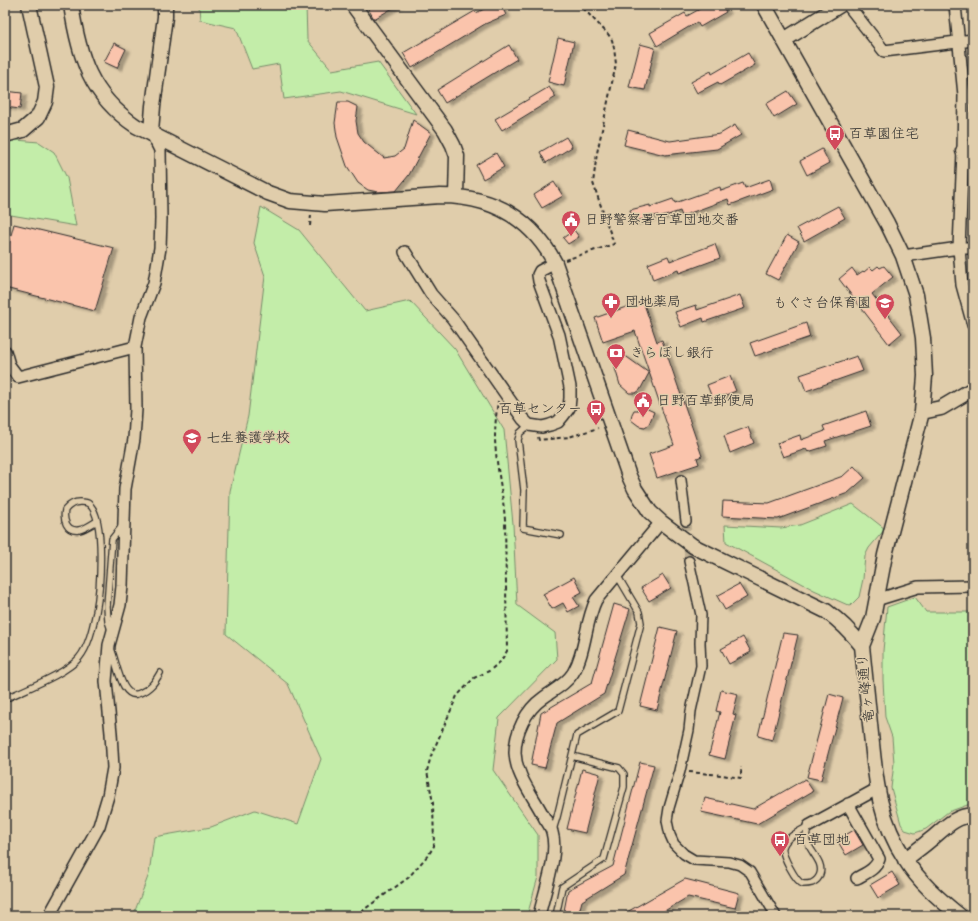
<svg xmlns="http://www.w3.org/2000/svg" width="978" height="921" font-family="'Architects Daughter','Klee One',sans-serif">
	<style>
		.green { fill: #c3eda9; stroke: #778c6a }
		.building { fill: #fac4ac; stroke: #2b2b2b; filter: url(#shadow) }
		.lines { fill: none; stroke-linecap: round; stroke-linejoin: round }
		.pedestrian-tunnel { stroke: #bcad91; stroke-width: 9; stroke-dasharray: 9 4.5; stroke-linecap: butt }
		.service-casing { stroke: #2b2b2b; stroke-width: 8 }
		.pedestrian-casing { stroke: #2b2b2b; stroke-width: 12 }
		.minor-casing { stroke: #2b2b2b; stroke-width: 14 }
		.tertiary-casing { stroke: #2b2b2b; stroke-width: 17 }
		.path { stroke: #2b2b2b; stroke-width: 2; stroke-dasharray: 4 3; stroke-linecap: butt }
		.service { stroke: #e0cdab; stroke-width: 5.5 }
		.pedestrian { stroke: #e0cdab; stroke-width: 9 }
		.minor { stroke: #e0cdab; stroke-width: 11 }
		.tertiary { stroke: #e0cdab; stroke-width: 14 }
		.labels { text-anchor: middle; dominant-baseline: central; stroke-width: 3; stroke-linejoin: round; paint-order: stroke }
		.poi-label { font-size: 14px; fill: #2b2b2b; stroke: #e0cdab; text-anchor: start }
		.street-label { font-size: 14px; fill: #2b2b2b; stroke: #e0cdab }
	</style>
	<defs>
		<filter id="shadow"><feDropShadow dx="4.5" dy="2.5" stdDeviation="1" flood-color="#0004"/></filter>
	</defs>
	<rect width="100%" height="100%" fill="#e0cdab"/>
	<filter id="ink" filterUnits="userSpaceOnUse"><feTurbulence type="fractalNoise" baseFrequency=".025" numOctaves="2"/><feDisplacementMap in="SourceGraphic" scale="8" xChannelSelector="R" yChannelSelector="G"/><feConvolveMatrix kernelMatrix="1 2 1 2 8 2 1 2 1" color-interpolation-filters="sRGB"/></filter>
	<g filter="url(#ink)">
		<path class="green" d="M199,5H306L307,40L332,70L378,62L416,114L341,91L284,99L279,64L252,69L236,28L200,20Z
			M5,139L39,142L54,152L67,178L76,226L5,214Z
			M261,207L299,230L365,311L410,301L455,349L504,430L513,524L517,605L555,633L557,659L499,718L493,770L538,835V877L527,916H133L149,874L154,837L211,827L255,810L298,824L321,759L288,684L226,634L230,491L248,416L265,276L254,243Z
			M853,504L885,529L869,548L865,556L863,579L859,597L850,606L814,590L726,542L725,525L781,528L800,525Z
			M915,597L926,612H973V803L948,812L926,829L915,833L905,830L901,824L891,788L894,763L892,737L885,717L883,680V651L887,607Z"/>
		<path class="building" d="M366,5H398L374,19Z
			M492,5H501L506,15L485,24L412,68L403,53L475,11L476,13Z
			M707,5H722L726,12L700,27L697,22L657,46L650,33L685,13L687,16Z
			M558,38L574,42L564,86L548,82Z
			M114,43L126,49L117,68L104,62Z
			M640,44L655,48L645,90L629,87Z
			M509,45L517,59L445,103L437,90Z
			M748,53L755,65L720,85L718,82L697,93L691,82L711,71L712,74Z
			M549,87L556,97L502,130L495,119Z
			M5,91L22,93L20,109L5,107Z
			M788,91L797,104L774,118L766,104Z
			M338,102H348L358,107L356,121L358,133L364,142L384,158L395,156L404,149L413,120L431,133L409,175L396,191L378,192L368,190L358,183L347,166L337,137L335,123Z
			M735,125L741,135L717,149L665,155L624,145L628,130L670,141L720,134Z
			M566,137L572,147L546,163L540,152Z
			M822,149L829,163L807,175L800,161Z
			M496,153L504,167L483,179L476,165Z
			M770,179L773,189L730,205L728,199L682,216L680,211L659,218L658,215L633,222L630,210L650,205V207L673,199L675,203L720,187L721,191L743,183L745,188Z
			M554,182L563,196L542,208L534,195Z
			M838,206L845,218L804,241L797,228Z
			M14,224L114,248L95,311L5,288V257Z
			M574,230L579,237L568,244L563,238Z
			M787,235L799,242L778,280L766,274Z
			M715,244L720,258L679,273L678,270L653,280L648,264L668,256L670,261Z
			M878,266L880,268L884,266L893,277L872,294L902,333L889,344L839,279L852,268L857,275L863,271L864,272L870,267L873,270Z
			M740,295L745,308L704,322L703,318L681,327L675,312L696,305L697,310Z
			M643,301L657,342L662,340L702,456L697,458L699,464L657,478L649,454L674,445L635,331L603,342L595,318Z
			M806,323L810,337L755,356L750,343Z
			M624,355L649,373L640,390L636,393H629L620,385L615,368L618,358Z
			M857,356L863,371L806,391L800,375Z
			M730,376L736,391L713,400L707,385Z
			M639,405L654,412L649,424L645,427L639,426L631,420L632,414L634,410H638Z
			M866,411L871,426L825,441L827,446L808,452L806,449L783,457L777,443L800,435L801,440L825,431L823,426Z
			M748,427L754,443L730,453L724,436Z
			M854,466L865,478L848,493L778,519L722,516L723,501L769,503L843,476Z
			M663,575L671,588L649,601L641,588Z
			M574,577L582,592L573,597L579,606L568,612L563,603L552,609L543,594Z
			M739,584L747,597L725,610L717,596Z
			M614,604L630,609L604,694L557,723L545,768L531,765L541,713L592,683Z
			M660,627L677,631L657,710L640,706Z
			M783,633L798,635L772,740L758,736Z
			M743,637L751,652L729,664L721,649Z
			M721,690L738,694L733,714L736,715L725,759L709,755L720,712L716,711Z
			M829,694L843,698L821,780L807,777Z
			M640,762L654,765L624,875L582,901L578,916H563L568,890L613,866Z
			M582,769L600,774L585,833L567,829Z
			M805,779L813,791L757,824L701,812L705,798L753,809Z
			M854,830L863,845L846,855L837,840Z
			M892,872L900,885L878,898L870,885Z
			M685,879L739,893L735,908L688,897L656,916H620Z"/>
		<g class="lines">
			<path class="pedestrian-tunnel" d="M686,521L689,561"/>
			<defs>
				<path id="service" d="M529,425L520,433L518,440L524,490L523,528L561,535
					M111,630L108,621L107,606L112,539L123,525
					M111,649C117,661 121,702 140,693C150,689 155,682 160,673
					M5,699C25,689 66,674 79,658C89,646 93,626 96,612C100,591 106,518 89,504C87,502 83,502 80,502C74,502 69,505 65,510C63,519 66,532 79,530C85,529 92,524 97,521
					M809,826C807,831 805,836 807,841C810,852 824,862 820,874C819,878 816,881 812,883C809,884 805,884 803,884C796,882 781,854 783,847C786,837 800,831 809,826Z
					M553,830L557,817L577,735L618,711L641,623L639,612L617,575
					M556,916L562,887L604,859L624,787V774L619,768L572,756"/>
				<path id="pedestrian" d="M681,480L686,521
					M689,561L701,615L700,643L701,666L691,711L689,730L680,771L669,808L667,821L670,835L674,844L684,854L694,860L729,862L740,865L750,872L776,916"/>
				<path id="minor" d="M848,5L884,51L973,40
					M955,5L964,95L963,151L959,248L962,285L973,325
					M405,252L431,294L453,319L523,419L529,425L542,427L550,425L558,422L563,416L569,408L570,398V387L559,335L539,281L538,275L540,271L555,263
					M903,256L959,248H973
					M5,351L9,365L18,377L135,347
					M876,600L918,587L973,586
					M848,804L879,859C876,869 866,873 857,878
					M809,826L877,789
					M49,916L99,826L108,796L113,768L111,733L106,681L109,645L120,605L122,586L125,489L134,439L136,409L135,347L141,317L154,283L160,248L161,219L160,150L151,132
					M539,916C544,892 559,855 552,832C551,828 548,823 545,819C535,798 516,777 515,753C515,732 526,710 543,698C554,690 566,684 573,673C586,651 585,623 596,600L661,522"/>
				<path id="tertiary" d="M71,5C79,57 90,95 136,126L268,193L290,201L325,204L440,196C492,196 531,218 555,263L629,476L635,489L650,512L661,522L693,546L826,611C840,621 851,632 862,646C865,675 868,705 871,734C876,782 878,817 905,859C919,882 939,899 960,916
					M353,5L445,130L453,145L457,156L456,196
					M764,5L887,223L903,256L916,295L923,338L925,376L922,412L885,555L873,618L862,646
					M784,40L840,5
					M151,132L153,106L165,17V5
					M5,135L23,130L38,117L45,102L47,87L29,5
					M963,151L973,153
					M922,412L941,408L973,389
					M905,860C913,853 922,847 930,840C944,829 954,816 973,815"/>
			</defs>
			<use href="#service" class="service-casing"/>
			<use href="#pedestrian" class="pedestrian-casing"/>
			<use href="#minor" class="minor-casing"/>
			<use href="#tertiary" class="tertiary-casing"/>
			<path class="path" d="M310,226L311,215
				M565,260L614,244L593,183L597,153L616,64L614,48L612,40L608,34L580,5
				M538,437L539,440L569,437L598,428
				M689,772L722,775L741,778V767
				M355,916L408,878L429,854L434,846L433,803L427,771L431,756L457,696L474,678L489,671L500,662L507,651L505,520C503,493 496,466 495,439C495,427 496,414 498,401"/>
			<use href="#service" class="service"/>
			<use href="#pedestrian" class="pedestrian"/>
			<use href="#minor" class="minor"/>
			<use href="#tertiary" class="tertiary"/>
		</g>
	</g>
	<defs>
		<symbol id="bus-pin" viewBox="-11 -11 22 30"><path d="M0 17L-7.5 6A9.5 9.5 0 1 1 7.5 6Z" fill="#d1495b" stroke="#e0cdab"/><path d="M-5-6H5V4H4V6H2V4H-2V6H-4V4H-5ZM-3.5-4V0h7V-4ZM-3.5 1.2v1.5H-2V1.2ZM2 1.2v1.5H3.5V1.2Z" fill="#fff"/></symbol>
		<symbol id="civic-pin" viewBox="-11 -11 22 30"><path d="M0 17L-7.5 6A9.5 9.5 0 1 1 7.5 6Z" fill="#d1495b" stroke="#e0cdab"/><path d="M-.6-6.5H3V-4.5H.6V-3L4-1V1h2V6H-6V1h2V-1L-.6-3ZM-1.2 2.5V6h2.4V2.5Z" fill="#fff"/></symbol>
		<symbol id="pharmacy-pin" viewBox="-11 -11 22 30"><path d="M0 17L-7.5 6A9.5 9.5 0 1 1 7.5 6Z" fill="#d1495b" stroke="#e0cdab"/><path d="M-2-6h4v4h4v4h-4v4h-4v-4h-4v-4h4Z" fill="#fff"/></symbol>
		<symbol id="school-pin" viewBox="-11 -11 22 30"><path d="M0 17L-7.5 6A9.5 9.5 0 1 1 7.5 6Z" fill="#d1495b" stroke="#e0cdab"/><path d="M0-5L7-2L0 1L-7-2ZM-4 1L0 2.5L4 1V4Q0 6-4 4Z" fill="#fff"/></symbol>
		<symbol id="bank-pin" viewBox="-11 -11 22 30"><path d="M0 17L-7.5 6A9.5 9.5 0 1 1 7.5 6Z" fill="#d1495b" stroke="#e0cdab"/><path d="M-6-4H6V4H-6ZM0-2.3a2.3 2.3 0 1 0 0 4.6a2.3 2.3 0 1 0 0-4.6Z" fill="#fff"/></symbol>
	</defs>
	<g fill-rule="evenodd">
		<use href="#bus-pin" x="824" y="123" width="22" height="30"/>
		<use href="#civic-pin" x="560" y="209" width="22" height="30"/>
		<use href="#pharmacy-pin" x="600" y="291" width="22" height="30"/>
		<use href="#school-pin" x="874" y="292" width="22" height="30"/>
		<use href="#bank-pin" x="605" y="342" width="22" height="30"/>
		<use href="#civic-pin" x="632" y="390" width="22" height="30"/>
		<use href="#bus-pin" x="585" y="398" width="22" height="30"/>
		<use href="#school-pin" x="181" y="427" width="22" height="30"/>
		<use href="#bus-pin" x="769" y="829" width="22" height="30"/>
	</g>
	<g class="labels">
		<g class="poi-label">
			<text x="849" y="134">百草園住宅</text>
			<text x="585" y="220">日野警察署百草団地交番</text>
			<text x="625" y="302">団地薬局</text>
			<text x="871" y="303" text-anchor="end">もぐさ台保育園</text>
			<text x="630" y="353">きらぼし銀行</text>
			<text x="657" y="401">日野百草郵便局</text>
			<text x="582" y="409" text-anchor="end">百草センター</text>
			<text x="206" y="438">七生養護学校</text>
			<text x="794" y="840">百草団地</text>
		</g>
		<g class="street-label">
			<text transform="translate(866 688) rotate(-96)">竜ヶ峰通り</text>
		</g>
	</g>
	<rect width="978" height="921" fill="none" stroke="#e0cdab" stroke-width="20"/>
	<rect x="10" y="10" width="958" height="901" fill="none" stroke="#2b2b2b" stroke-width="1.5" filter="url(#ink)"/>
</svg>
